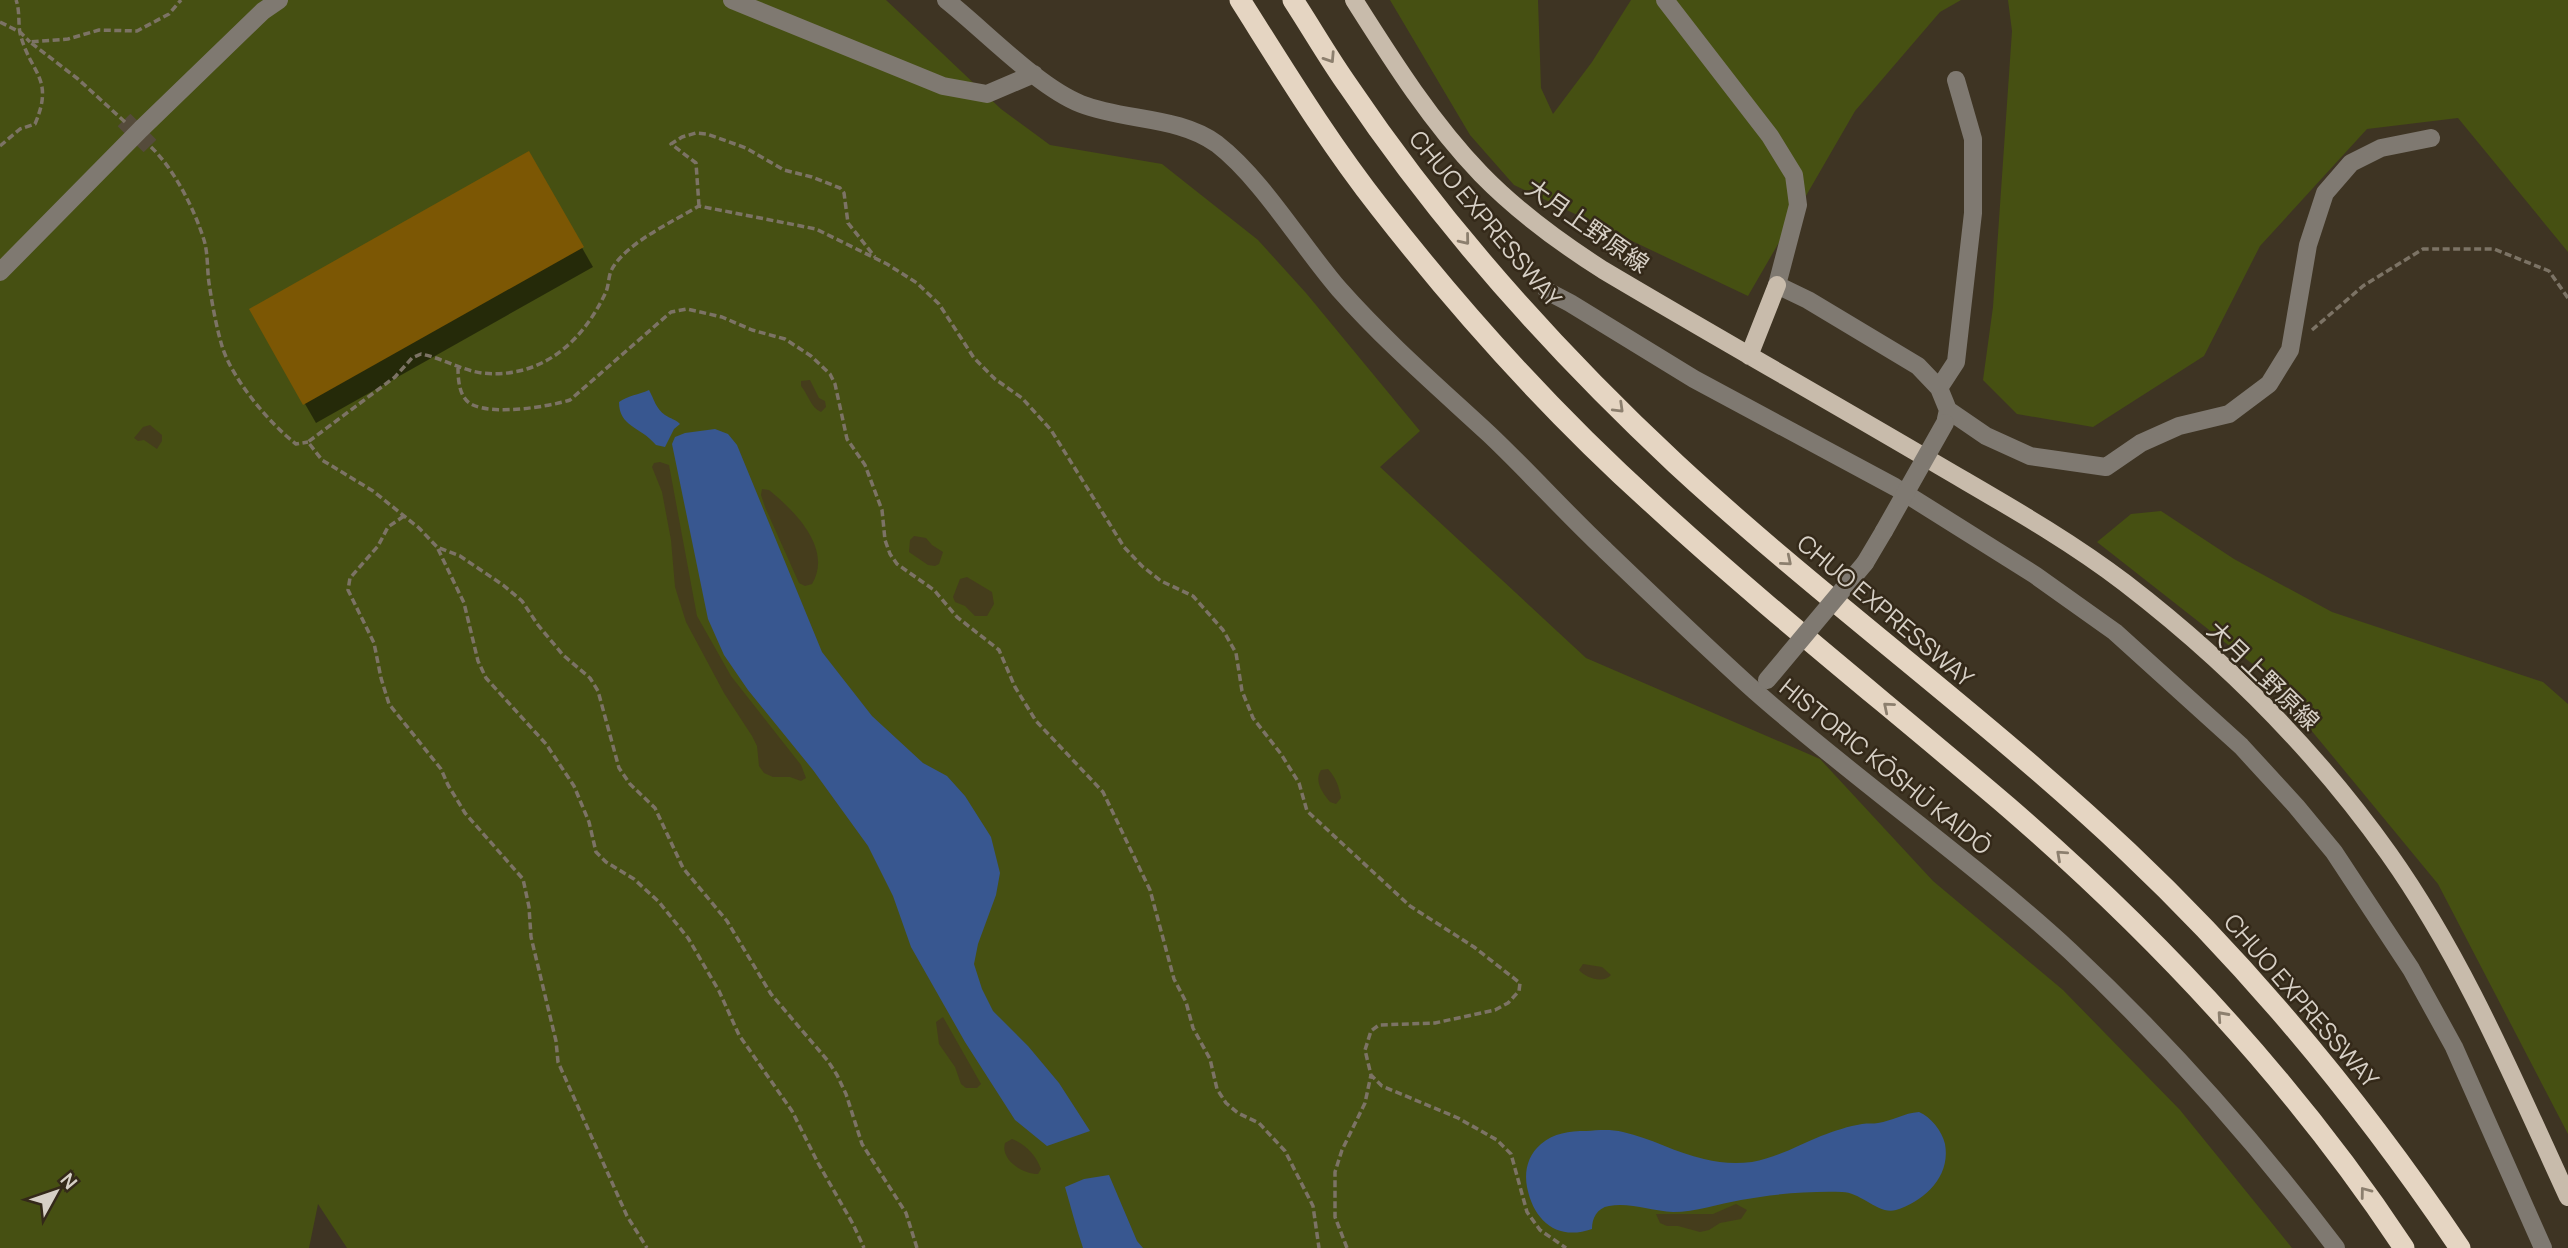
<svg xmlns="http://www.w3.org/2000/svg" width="2568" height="1248" font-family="Manrope,'Noto Sans JP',sans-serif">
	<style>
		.green { fill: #465012 }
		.sand { fill: #453d1c }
		.water { fill: #385790 }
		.shadow { fill: #0007 }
		.building { fill: #7c5704 }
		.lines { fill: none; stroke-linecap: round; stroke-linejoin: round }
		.minor-tunnel { stroke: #554b3b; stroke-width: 18; stroke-dasharray: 18 9; stroke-linecap: butt }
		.path { stroke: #7c7365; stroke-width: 3.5; stroke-dasharray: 7 3.5; stroke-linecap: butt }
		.minor { stroke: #7f7971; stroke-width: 18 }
		.major { stroke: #c8bbab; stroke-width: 18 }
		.highway { stroke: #e5d5c2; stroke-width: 21 }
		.minor-bridge { stroke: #7f7971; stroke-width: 18 }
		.oneway { stroke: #8c7f6e }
		.labels { text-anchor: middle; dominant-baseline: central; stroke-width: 5; stroke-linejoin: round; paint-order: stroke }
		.street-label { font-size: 24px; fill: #d7d0c6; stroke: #342919 }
	</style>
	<rect width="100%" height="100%" fill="#3e3423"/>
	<path class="green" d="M0,0H886L1001,109L1050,145L1162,164L1258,240L1306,293L1420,431L1380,467L1586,658L1820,759L1933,881L2063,990L2180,1110L2292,1248H347L318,1204L309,1248H0Z
		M1390,0H1538L1541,88L1553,114L1592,62L1631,0H1961L1940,12L1855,111L1748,296L1514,185L1470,135Z
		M2008,0H2568V252L2458,118L2367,129L2260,246L2204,356L2093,427L2017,414L1983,380L1993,307L2012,31Z
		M2161,511L2234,559L2332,612L2543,682L2568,704V1134L2438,884L2264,673L2097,542L2131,514Z"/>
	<path class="sand" d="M810,380L819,398L825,401L826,407L821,412C811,408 808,394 801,386V381Z
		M150,425L162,435V441L157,449L144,440L138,441L134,438L143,427Z
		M660,462L669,465L697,616L731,676L801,765L806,778L801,781L790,777H773L764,773L759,766L757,746L752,736L724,693L686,622L675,587L671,540L662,492L652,467L654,463Z
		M762,489L769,490C795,511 833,549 812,584L805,586L799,583L765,507L761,495Z
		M914,536L926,538L932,545L943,552L939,564L935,566L928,565L909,552L910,540Z
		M967,577L992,592L994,604L987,616H975L965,606L955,602L953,597L960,579Z
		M1328,769C1336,778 1339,786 1341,798L1336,804L1330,802C1322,792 1314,781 1321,770Z
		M1583,964L1602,967L1611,975C1603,984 1586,978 1579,970Z
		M943,1017L981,1084L977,1088H966L961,1084L955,1067L939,1044L936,1022Z
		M1012,1139C1025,1144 1036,1155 1041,1169L1038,1174C1023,1174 1000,1160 1005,1143Z
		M1736,1204L1747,1210L1741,1219L1720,1223L1709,1230L1700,1232L1678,1226H1667L1660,1223L1656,1214H1713Z"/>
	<path class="water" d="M649,390C654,399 656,409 665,415C671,419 675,419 680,424L674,429L665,447L656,445C640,426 619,427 619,402C629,395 638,395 649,390Z
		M715,429L728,434L737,445L822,652L872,716L923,763L947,776L965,796L991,837L1000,873L996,895L978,944L974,964L982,989L993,1011L1028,1046L1059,1083L1090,1131L1047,1146L1015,1120L965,1042L911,947L893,896L868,846L813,770L748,690L724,655L708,619L672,444L675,437L685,433Z
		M1919,1112C1931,1117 1942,1131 1945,1144C1951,1177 1924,1201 1896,1210C1878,1215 1861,1192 1842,1192C1809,1191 1773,1194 1741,1200C1718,1204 1696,1212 1673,1212C1652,1211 1629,1202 1609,1206C1597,1208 1592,1218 1592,1229C1558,1241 1534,1222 1527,1187C1524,1171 1528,1155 1541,1144C1554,1133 1569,1131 1586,1131C1599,1130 1611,1129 1623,1132C1651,1138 1676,1153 1704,1159C1720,1163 1735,1164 1752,1162C1776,1158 1799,1145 1821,1136C1834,1131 1849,1126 1862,1124C1868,1123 1873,1124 1878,1123C1892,1121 1904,1113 1919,1112Z
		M1109,1175L1137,1241L1143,1248H1083C1076,1228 1071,1207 1065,1187L1084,1179Z"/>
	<path class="shadow" d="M528,153L593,267L316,423L251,310Z"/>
	<path class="building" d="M529,151L584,247L303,405L249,309Z"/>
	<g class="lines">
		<path class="minor-tunnel" d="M124,120L150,146"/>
		<path class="path" d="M0,22L20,32L30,42
			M125,122L78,79L30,42L68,39L99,30L137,31L169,14L181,0
			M0,146L20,129L35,124C55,77 30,74 20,33C18,22 20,11 16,0
			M151,147C174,169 194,208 204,240C208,253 207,269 209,283C212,303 216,326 222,346C232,379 269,423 296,444L308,442
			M699,206L696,163L671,144L682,137L696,133L707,134L746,148L784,170L812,177L840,188L844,193L848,223L875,257
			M2312,330L2363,286L2423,249H2494L2549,271L2568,298
			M458,367C458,380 459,399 473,405C494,415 548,407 570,400L671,312L687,309L722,317L752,330L785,339L811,356L830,374L835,384L847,439L865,465L882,510L885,540L890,554L897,564L934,590L957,617L999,650L1015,687L1036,721L1103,792L1150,890L1174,979L1186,1002L1193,1028L1210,1059L1217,1089L1226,1103L1238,1113L1259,1123L1285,1151L1313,1206L1319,1248
			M404,516L388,527L378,546L350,578L348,590L374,643L381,678L389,704L441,769L448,785L465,813L523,879L529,907L531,937L556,1041L558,1062L627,1216L647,1248
			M438,549L464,603L478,661L486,678L546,744L574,786L589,822L596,852L606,862L634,879L659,902L688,938L719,991L739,1035L792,1111L818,1163L853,1224L864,1248
			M917,1248L906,1213L862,1144L846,1094L837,1075L828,1061L771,994L727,921L683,868L655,808L630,784L619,768L598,691L590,678L563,655L538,625L522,601L503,585L460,556L437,547L419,528L373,491L322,460L308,442L395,377L412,358L421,354C442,358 461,370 482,373C540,379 581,344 605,294C609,287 608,276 612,269C626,243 674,221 699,206L816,229L887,264L917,283L939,304L974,358L995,379L1022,398L1051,430L1124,547L1142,566L1161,581L1193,596L1223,630L1236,653L1242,691L1253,718L1281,754L1299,783L1307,811L1410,906L1474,947L1520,983L1519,991L1508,1003L1495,1010L1435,1023L1379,1025L1371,1031L1365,1050L1371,1075L1382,1086L1458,1118L1497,1140L1511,1154L1527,1212L1540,1230L1566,1248
			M1347,1248L1335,1217V1172L1342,1150L1365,1103L1371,1075"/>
		<path class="minor" d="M732,0L943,86L987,94L1034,74
			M946,0C984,30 1038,87 1081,104C1124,121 1179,116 1217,144C1262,179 1301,245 1339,289C1386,342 1437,386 1489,434C1528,471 1564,511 1603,548C1653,596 1704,645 1755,691C1857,781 1970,859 2070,951C2167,1042 2256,1142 2336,1248
			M1665,0L1770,136L1794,175L1798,205L1777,285L1808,300L1918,366L1939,388L1948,410L1946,419
			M0,272L141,129L263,11L279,0
			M1547,291L1570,303L1694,379L1895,487L2035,575L2115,632L2241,746L2296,806L2334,852L2411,969L2454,1047L2543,1248
			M1939,388L1956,362L1973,213V139L1956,80
			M1948,410L1986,436L2030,456L2106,467L2141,443L2179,426L2229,414L2269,384L2290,350L2308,245L2325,193L2351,163L2381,148L2431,138
			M1865,563L1884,531"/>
		<path class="major" d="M1354,0C1392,60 1431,122 1481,174C1517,211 1559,242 1603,270C1714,336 1826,399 1938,465C2001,502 2066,538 2125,583C2225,660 2316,751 2389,854C2464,960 2514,1080 2568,1197
			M1749,356L1777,285"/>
		<path class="highway" d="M1240,0C1285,71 1328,142 1380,208C1462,313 1554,415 1654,505C1768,610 1890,706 2008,807C2157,936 2295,1083 2404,1248
			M1293,0C1312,29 1329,59 1349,87C1442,225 1555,351 1676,464C1822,599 1984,716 2128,852C2254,971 2363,1104 2460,1248"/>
		<path class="minor-bridge" d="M1884,531L1945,423
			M1767,680L1865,563"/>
	</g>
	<defs><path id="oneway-chevron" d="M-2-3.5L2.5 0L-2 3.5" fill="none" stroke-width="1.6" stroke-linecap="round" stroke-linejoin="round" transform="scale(1.75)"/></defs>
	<g class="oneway">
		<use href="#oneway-chevron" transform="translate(1330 58) rotate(57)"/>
		<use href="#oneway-chevron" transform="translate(1465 240) rotate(51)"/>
		<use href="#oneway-chevron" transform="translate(1619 408) rotate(44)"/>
		<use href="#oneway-chevron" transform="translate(1787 561) rotate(40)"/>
		<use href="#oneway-chevron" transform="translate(1888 707) rotate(-140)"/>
		<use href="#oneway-chevron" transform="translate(2061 855) rotate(-138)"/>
		<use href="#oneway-chevron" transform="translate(2222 1016) rotate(-132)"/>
		<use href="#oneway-chevron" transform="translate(2365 1192) rotate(-127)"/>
	</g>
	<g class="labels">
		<g class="street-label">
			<text transform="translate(1486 218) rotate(50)">CHUO EXPRESSWAY</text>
			<text transform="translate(1588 225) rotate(35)">大月上野原線</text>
			<text transform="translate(1886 610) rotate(40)">CHUO EXPRESSWAY</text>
			<text transform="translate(2264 675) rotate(44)">大月上野原線</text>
			<text transform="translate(1886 766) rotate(39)">HISTORIC KŌSHŪ KAIDŌ</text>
			<text transform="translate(2302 1000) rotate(49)">CHUO EXPRESSWAY</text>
		</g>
	</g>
	<g transform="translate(56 1192) rotate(50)" stroke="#342919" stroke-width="5" paint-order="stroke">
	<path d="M0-5L12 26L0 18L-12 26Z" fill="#d7d0c6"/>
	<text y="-10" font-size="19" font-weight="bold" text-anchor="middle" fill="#d7d0c6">N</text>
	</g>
</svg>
